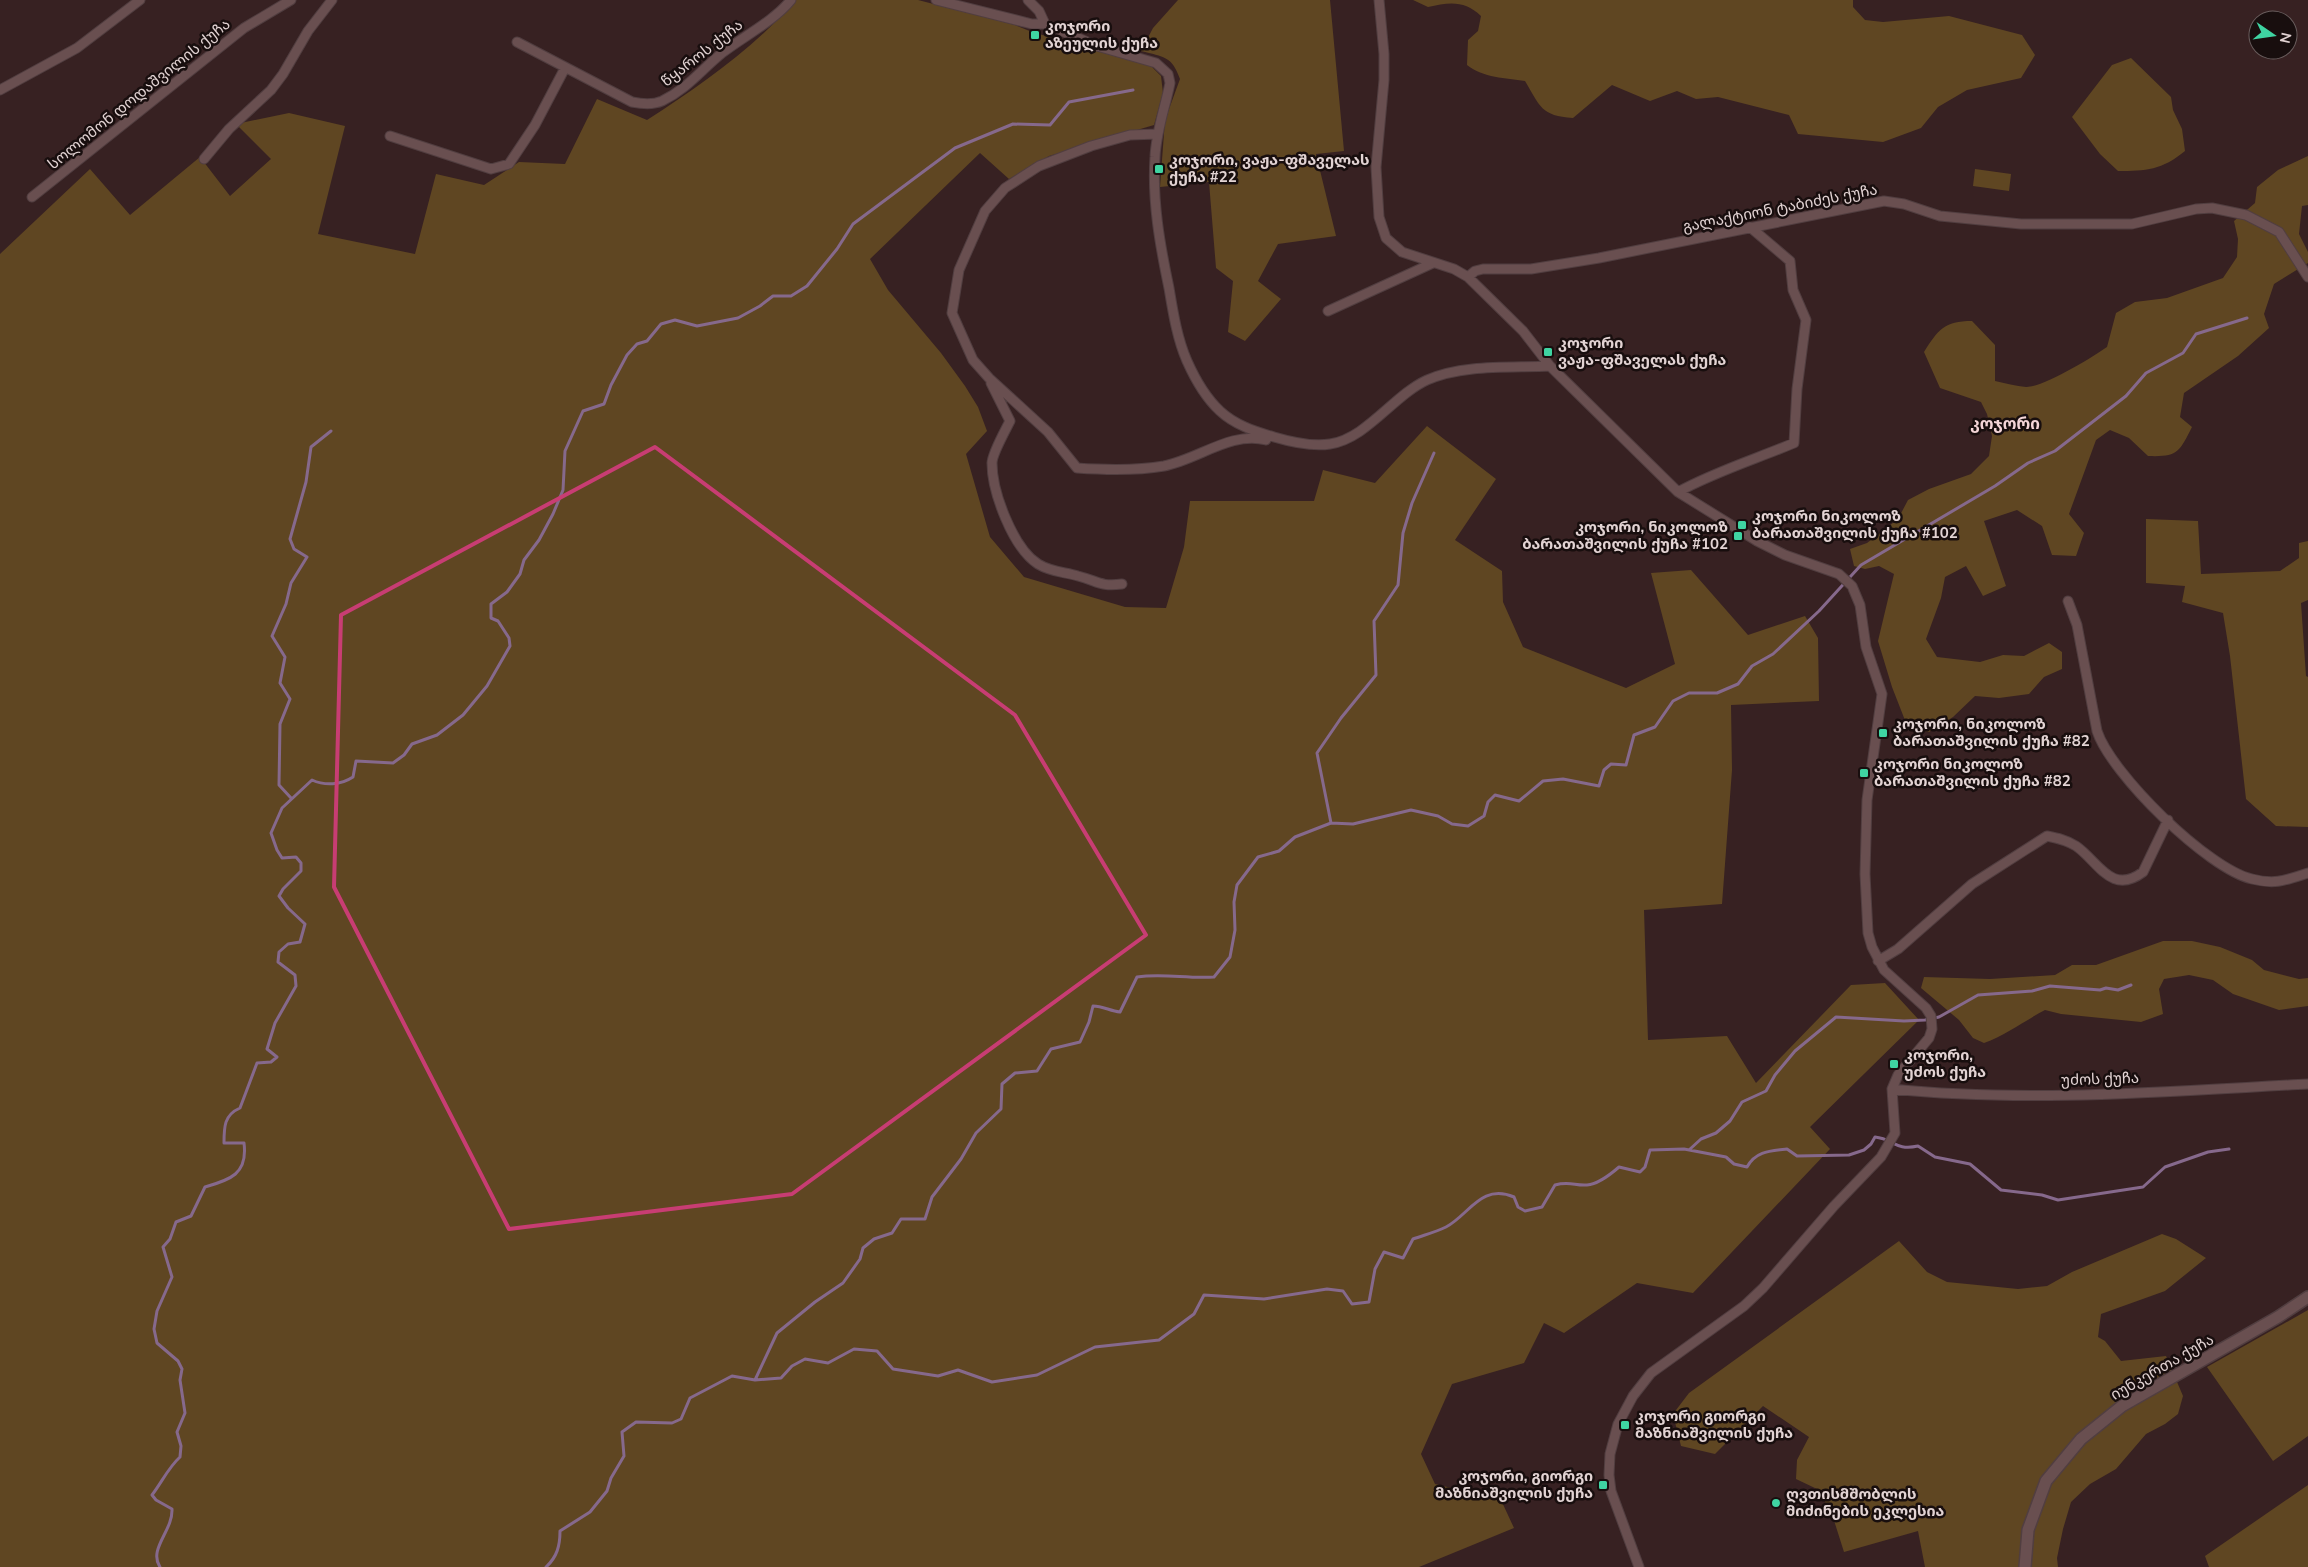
<svg xmlns="http://www.w3.org/2000/svg" width="2308" height="1567" font-family="'Nunito Sans','Noto Sans Georgian',sans-serif">
	<style>
		.green { fill: #5f4622 }
		.lines { fill: none; stroke-linecap: round; stroke-linejoin: round }
		.stream { stroke: #86698c; stroke-width: 3 }
		.minor-casing { stroke: #513e40; stroke-width: 11 }
		.secondary-casing { stroke: #513e40; stroke-width: 14 }
		.minor { stroke: #694f50; stroke-width: 9 }
		.secondary { stroke: #694f50; stroke-width: 11 }
		.marked { fill: none; stroke: #c83d73; stroke-width: 4; stroke-linejoin: round }
		.poi-dot { fill: #3fd4a2; stroke: #180e0e; stroke-width: 2 }
		.labels { text-anchor: middle; dominant-baseline: central; stroke-width: 5; stroke-linejoin: round; paint-order: stroke }
		.poi-label { font-size: 15px; font-weight: bold; fill: #e2d3d3; stroke: #180e0e; text-anchor: start }
		.street-label { font-size: 15px; fill: #e2d3d3; stroke: #180e0e }
		.neighbourhood-label { font-size: 16px; font-weight: bold; fill: #f4d5d7; stroke: #180e0e }
	</style>
	<rect width="100%" height="100%" fill="#372122"/>
	<path class="green" d="M796,0H918L1015,25L1032,32L1151,66L1161,76L1163,93L1154,125L1049,156L1009,179L980,153L870,259L888,290L941,353L965,386L978,407L987,431L966,454L990,537L1024,577L1125,607L1166,608L1184,547L1190,501H1314L1323,470L1375,483L1427,426L1496,479L1455,540L1502,571L1503,602L1523,647L1626,688L1675,664L1651,573L1691,570L1748,635L1805,616L1818,638L1819,701L1731,705L1732,770L1722,904L1644,910L1648,1040L1727,1036L1756,1083L1851,985L1885,983L1919,1020L1810,1127L1830,1149L1693,1293L1637,1283L1564,1333L1544,1323L1524,1363L1452,1384L1421,1454L1435,1484L1501,1500L1514,1528L1419,1567H0V254L90,169L130,215L200,157L230,196L271,159L236,124L289,113L345,126L318,234L415,254L436,174L484,185L519,162L565,164L597,99L647,120C700,86 754,48 796,0Z
		M1178,0H1330L1344,151L1316,154L1336,236L1278,244L1258,281L1281,299L1245,341L1228,332L1233,281L1216,268L1209,182L1160,187L1165,120L1180,79C1172,56 1164,57 1141,51L1153,28Z
		M1413,0H1853V7L1865,20L1883,22L1949,16L2022,35L2035,55L2021,78L1967,90L1938,107L1921,128L1883,142L1798,134L1789,115L1718,97L1696,99L1677,91L1650,101L1612,85L1573,118C1541,116 1540,106 1525,81C1506,78 1483,78 1467,65L1468,40L1478,31L1481,16C1465,0 1449,2 1428,7Z
		M2131,58L2171,97L2173,110L2182,129L2185,151C2162,170 2146,171 2118,171L2100,154L2072,117L2112,65Z
		M2308,156V205L2302,206L2299,234L2308,252V263L2274,284L2264,314L2269,328L2238,356L2184,393L2180,417L2192,427C2179,453 2177,457 2148,456L2129,438L2110,430L2096,440L2069,514L2084,533L2076,556L2052,555L2042,526L2017,510L1984,521L2006,586L1983,596L1966,566L1945,577L1941,598L1926,639L1937,657L1980,662L2003,655L2024,656L2049,643L2062,652V669L2044,677L2029,694L1999,698L1975,696L1953,717L1929,732L1908,728L1892,687L1878,641L1894,574L1879,566L1865,569L1854,566L1850,549L1867,543L1898,519L1908,500L1929,489L1971,474L1989,456L1992,436L1987,414L1981,402L1940,388L1924,352C1938,330 1944,321 1972,321L1995,345V381C2005,383 2016,386 2026,387C2042,388 2093,357 2107,347L2116,313L2135,302L2167,298L2223,278L2237,257L2238,239L2234,221L2255,203L2257,187L2278,170Z
		M1975,169L2011,174L2009,191L1973,186Z
		M2146,519L2198,521L2201,574L2280,571L2299,558V543L2308,541V600L2301,603L2306,676L2308,677V827L2276,826L2246,799L2230,656L2223,613L2182,602L2185,586L2146,583Z
		M2163,941H2192L2220,947L2252,960L2264,970L2299,979L2308,978V1006L2279,1010L2233,994L2213,980L2189,975L2164,979L2159,989L2163,1014L2141,1022L2061,1014L2045,1010C2024,1021 2006,1035 1984,1043L1973,1038L1959,1020L1921,988L1924,977L1990,979L2055,975L2072,965H2096Z
		M2162,1234L2176,1239L2206,1258L2165,1291L2101,1314L2098,1337L2105,1341L2121,1361L2166,1356L2183,1396L2178,1414L2165,1424L2146,1434L2116,1469L2090,1484L2071,1502L2063,1529L2057,1558L2058,1567H1925L1918,1531L1844,1552L1831,1511L1817,1489L1796,1479L1797,1460L1809,1437L1763,1406L1715,1454L1681,1446L1673,1414L1689,1393L1899,1241L1927,1272L1947,1282L2018,1289L2047,1286L2072,1272Z
		M2308,1310V1436L2273,1461L2207,1367Z
		M2308,1485V1567H2209L2205,1556Z"/>
	<g class="lines">
		<path class="stream" d="M291,798L279,785L280,724L290,699L280,683L285,657L272,636L286,604L291,583L307,557L294,549L290,539L306,482L311,447L331,431
			M1331,823L1317,753L1341,718L1376,675L1374,621L1398,585L1403,533L1412,503L1434,453
			M1689,1150L1701,1139L1716,1133L1730,1121L1742,1102L1766,1091L1775,1075L1795,1051L1836,1017L1904,1021L1925,1020L1939,1017L1978,995L2032,991L2050,986L2100,990L2106,988L2118,990L2131,985
			M755,1380L777,1333L815,1302L843,1283L860,1259L863,1248L874,1239L892,1233L901,1219H925L932,1197L961,1159L976,1133L1001,1109L1002,1084L1015,1073L1037,1071L1051,1049L1080,1042L1089,1022L1093,1006C1103,1006 1110,1011 1120,1012L1137,977C1163,973 1188,979 1214,977L1230,957L1235,930L1234,902L1237,885L1258,857L1279,851L1295,837L1331,823L1353,824L1411,810L1438,816L1452,824L1468,826L1484,816L1488,802L1495,795L1519,801L1543,781L1563,779L1599,786L1604,770L1611,764L1626,765L1634,735L1655,727L1673,701L1689,693H1717L1738,684L1752,666L1773,654L1819,611L1861,565L1995,486L2028,463L2055,451L2126,396L2146,373L2183,353L2196,334L2247,318
			M160,1567C148,1549 173,1531 172,1509L156,1500L152,1495C162,1482 168,1468 180,1457L181,1446L177,1432L185,1413L180,1380L182,1369L178,1361L157,1343L154,1329L157,1311L172,1277L163,1247L170,1239L176,1222L191,1216L205,1187C230,1180 248,1174 244,1143H224C224,1127 224,1115 240,1108L257,1063L271,1062L277,1057L267,1049L275,1023L296,986L295,975L278,962L279,952L288,944L300,942L305,924L288,908L279,896L283,889L301,871V863L296,857L282,858L277,850L271,833L282,808L312,780C325,786 341,785 353,777L356,761L393,763L404,755L412,744L437,735L463,715L487,686L510,646L509,638L498,621L491,618V604L507,592L520,574L524,560L539,540L553,514L563,490L565,451L583,411L604,404L611,385L627,355L637,344L647,341L661,324L675,320L697,326L738,318L760,306L773,296H791L807,286L837,249L853,224L955,148L1013,124L1050,125L1069,102L1133,90
			M546,1567C557,1557 560,1546 560,1531L590,1512L607,1491L611,1478L624,1456L622,1432L636,1422L672,1423L681,1419L690,1398L732,1376L755,1380L781,1378L792,1366L805,1359L828,1363L854,1349L877,1351L893,1369L938,1376L958,1370L992,1382L1037,1375L1095,1347L1159,1340L1194,1314L1204,1295L1264,1299L1327,1289L1343,1291L1352,1304L1369,1302L1375,1269L1384,1252L1403,1258L1413,1239C1424,1235 1436,1232 1446,1227C1469,1215 1481,1183 1514,1197L1518,1207L1525,1211L1542,1207L1555,1185C1570,1181 1575,1186 1587,1185C1599,1184 1611,1174 1619,1167L1640,1172L1645,1167L1650,1150L1684,1149L1726,1157L1734,1164L1747,1167C1756,1151 1770,1151 1787,1149L1797,1156L1849,1155L1864,1150L1871,1144L1875,1137C1894,1139 1895,1151 1918,1146L1935,1157L1970,1164L2001,1190L2042,1195L2058,1200L2143,1187L2165,1167L2208,1152L2229,1149"/>
		<defs>
			<path id="minor" d="M936,0L1032,24H1045
				M1028,0L1039,11L1045,24L1097,46L1156,63L1168,74L1170,83C1165,108 1156,132 1155,157C1152,201 1160,245 1169,288C1173,312 1177,338 1187,361C1195,379 1206,398 1220,411C1235,425 1254,431 1274,437C1291,442 1312,447 1330,444C1366,439 1394,395 1427,380C1463,364 1511,368 1550,366
				M1379,0L1384,54V80L1376,167L1379,217L1386,238L1402,252L1454,269L1468,277L1523,331L1550,366L1678,492L1757,541L1785,555L1839,574L1852,586L1860,605L1866,647L1882,694L1867,800L1865,874L1868,933L1872,947L1884,970L1926,1008L1931,1016L1932,1029L1929,1038L1898,1075L1892,1089L1895,1133L1881,1157L1834,1206L1763,1288L1744,1306L1651,1373L1633,1396L1618,1424L1610,1454L1609,1475L1611,1491L1639,1567
				M517,42L632,102C642,104 653,105 662,101C687,89 701,70 722,53C744,36 774,21 791,0
				M0,90L77,48L140,0
				M1158,134L1130,135L1091,146L1039,166L1005,188L985,211L959,270L952,313L973,360L989,378L1048,432L1077,468C1106,470 1135,471 1164,466C1199,459 1231,431 1266,440
				M390,136L491,169L509,164L535,125L565,68
				M204,159L229,129L271,90L283,74L308,31L332,0
				M32,197L244,28L291,0
				M1468,277L1475,271L1483,269H1531L1599,258L1884,201L1904,204L1940,216L2021,224H2132L2196,209L2212,208L2246,215L2279,232L2308,277
				M1328,311L1433,263
				M991,383L1010,421C1005,431 992,454 992,463C992,492 1013,548 1038,564C1051,572 1064,572 1078,576C1098,581 1100,587 1122,584
				M1678,492C1714,472 1756,459 1794,443L1797,389L1806,320L1793,290L1790,261L1750,227
				M2068,601L2077,625L2097,731C2111,774 2208,869 2252,879C2276,885 2286,880 2308,873
				M1878,961L1898,949L1972,884L2047,836C2057,838 2067,840 2076,846C2098,861 2111,896 2143,872L2168,820
				M1892,1089C2027,1103 2172,1091 2308,1084"/>
			<path id="secondary" d="M2025,1567L2028,1530L2046,1481L2081,1439L2122,1406L2278,1317L2308,1297"/>
		</defs>
		<use href="#minor" class="minor-casing"/>
		<use href="#secondary" class="secondary-casing"/>
		<use href="#minor" class="minor"/>
		<use href="#secondary" class="secondary"/>
	</g>
	<path class="marked" d="M655,447L1015,715L1146,935L792,1194L509,1229L334,887L341,615Z"/>
	<g class="poi-dot">
		<rect x="1030" y="30" width="10" height="10" rx="2.5"/>
		<rect x="1154" y="164" width="10" height="10" rx="2.5"/>
		<rect x="1543" y="347" width="10" height="10" rx="2.5"/>
		<rect x="1737" y="520" width="10" height="10" rx="2.5"/>
		<rect x="1733" y="531" width="10" height="10" rx="2.5"/>
		<rect x="1878" y="728" width="10" height="10" rx="2.5"/>
		<rect x="1859" y="768" width="10" height="10" rx="2.5"/>
		<rect x="1889" y="1059" width="10" height="10" rx="2.5"/>
		<rect x="1620" y="1420" width="10" height="10" rx="2.5"/>
		<rect x="1598" y="1480" width="10" height="10" rx="2.5"/>
		<circle cx="1776" cy="1503" r="5"/>
	</g>
	<g class="labels">
		<g class="poi-label">
			<text x="1045" y="26">კოჯორი<tspan x="1045" dy="17">აზეულის ქუჩა</tspan></text>
			<text x="1169" y="160">კოჯორი, ვაჟა-ფშაველას<tspan x="1169" dy="17">ქუჩა #22</tspan></text>
			<text x="1558" y="343">კოჯორი<tspan x="1558" dy="17">ვაჟა-ფშაველას ქუჩა</tspan></text>
			<text x="1752" y="516">კოჯორი ნიკოლოზ<tspan x="1752" dy="17">ბარათაშვილის ქუჩა #102</tspan></text>
			<text x="1728" y="527" text-anchor="end">კოჯორი, ნიკოლოზ<tspan x="1728" dy="17">ბარათაშვილის ქუჩა #102</tspan></text>
			<text x="1893" y="724">კოჯორი, ნიკოლოზ<tspan x="1893" dy="17">ბარათაშვილის ქუჩა #82</tspan></text>
			<text x="1874" y="764">კოჯორი ნიკოლოზ<tspan x="1874" dy="17">ბარათაშვილის ქუჩა #82</tspan></text>
			<text x="1904" y="1055">კოჯორი,<tspan x="1904" dy="17">უძოს ქუჩა</tspan></text>
			<text x="1635" y="1416">კოჯორი გიორგი<tspan x="1635" dy="17">მაზნიაშვილის ქუჩა</tspan></text>
			<text x="1593" y="1476" text-anchor="end">კოჯორი, გიორგი<tspan x="1593" dy="17">მაზნიაშვილის ქუჩა</tspan></text>
			<text x="1786" y="1494">ღვთისმშობლის<tspan x="1786" dy="17">მიძინების ეკლესია</tspan></text>
		</g>
		<g class="street-label">
			<text transform="translate(702 53) rotate(-38)">წყაროს ქუჩა</text>
			<text transform="translate(139 94) rotate(-39)">სოლომონ დოდაშვილის ქუჩა</text>
			<text transform="translate(1780 208) rotate(-11)">გალაქტიონ ტაბიძეს ქუჩა</text>
			<text transform="translate(2100 1079) rotate(-2)">უძოს ქუჩა</text>
			<text transform="translate(2162 1367) rotate(-30)">იუნკერთა ქუჩა</text>
		</g>
		<g class="neighbourhood-label">
			<text x="2005" y="424">კოჯორი</text>
		</g>
	</g>
	<g transform="translate(2273 35) rotate(103)"><circle r="24" fill="#180e0e" stroke="#695d5d"/>
	<path d="M0-4L9 19L0 12L-9 19Z" fill="#3fd4a2"/>
	<text y="-8" font-size="14" font-weight="bold" text-anchor="middle" fill="#e2d3d3">N</text>
	</g>
</svg>
